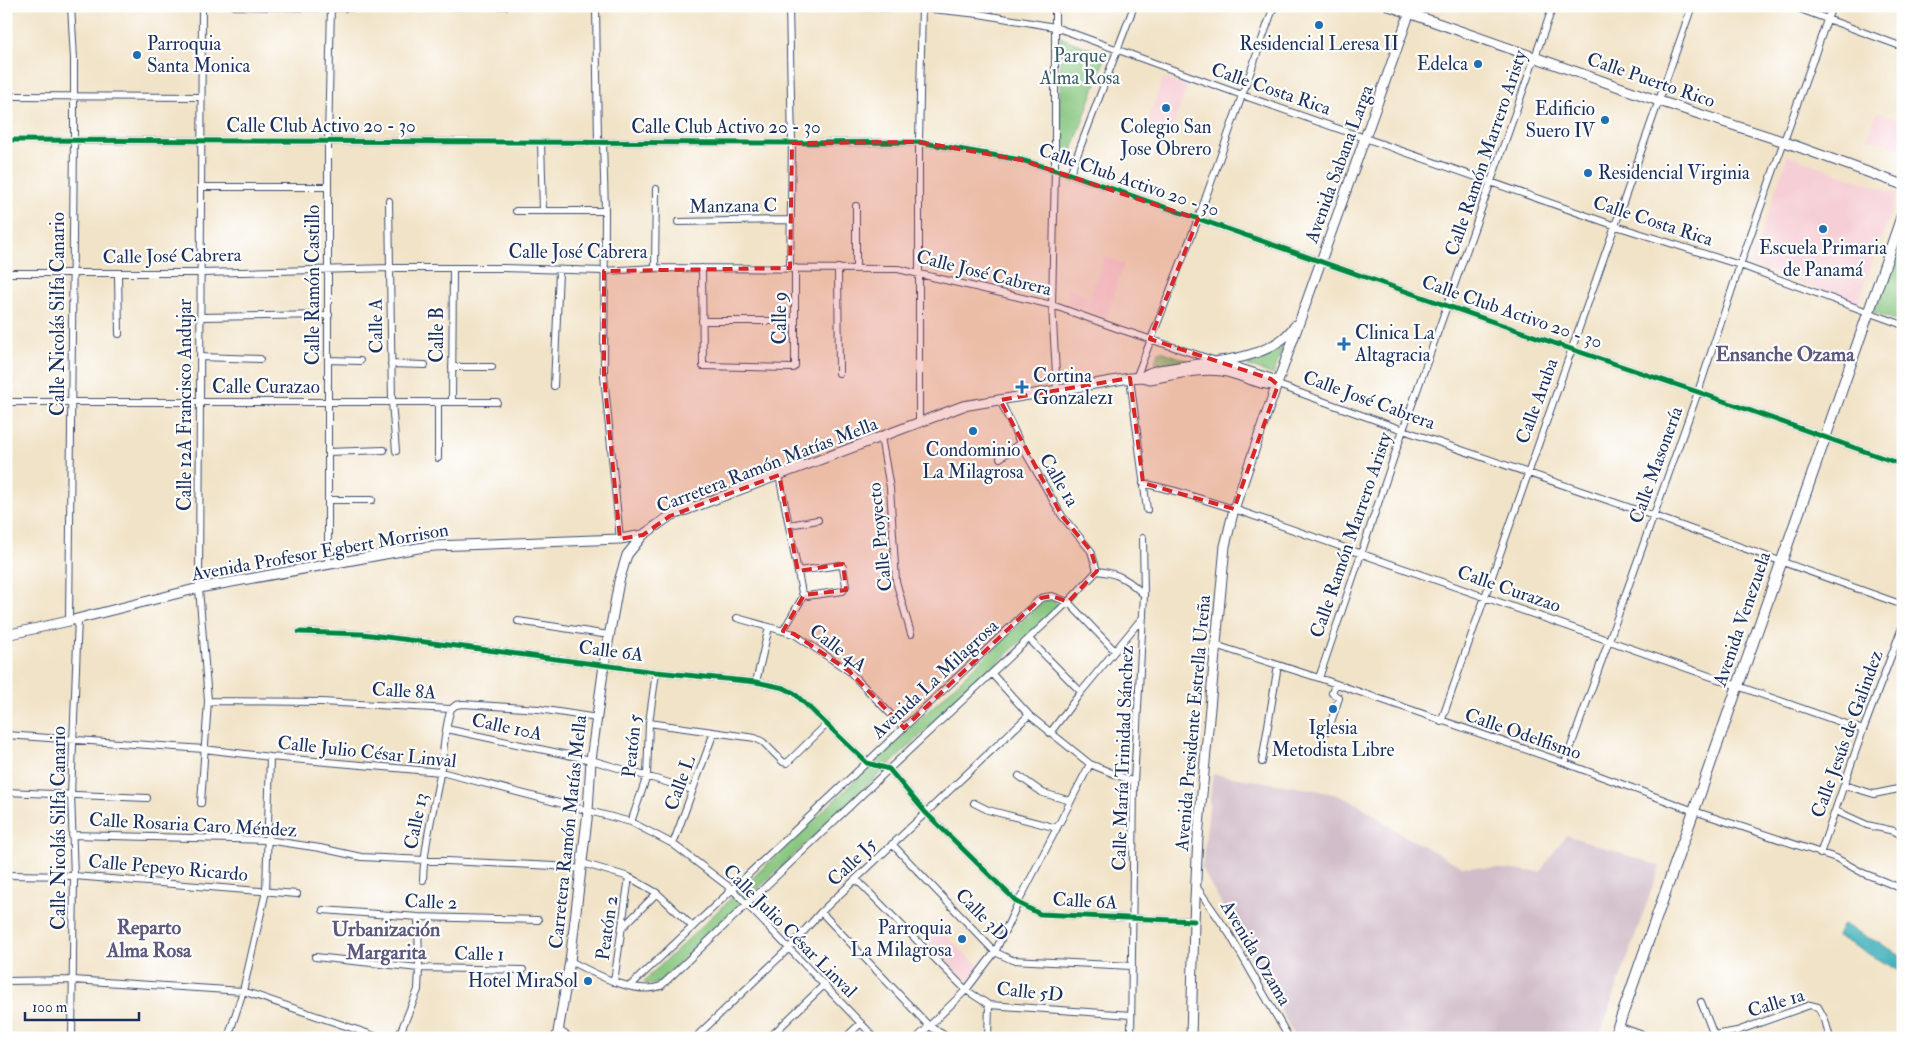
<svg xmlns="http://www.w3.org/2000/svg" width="1909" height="1044" font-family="'IM FELL Double Pica',serif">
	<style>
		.built { fill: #f6cfd6 }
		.industrial { fill: #d1bdc9 }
		.green { fill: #85c57d; stroke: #507a6e }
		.water { fill: #3fb0b9; stroke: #2d708c }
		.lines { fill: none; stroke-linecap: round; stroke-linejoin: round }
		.street-casing { stroke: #3b4a6e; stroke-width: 8 }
		.secondary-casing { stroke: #3b4a6e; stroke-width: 11 }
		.primary-casing { stroke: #3b4a6e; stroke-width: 12 }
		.street { stroke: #fff; stroke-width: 6 }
		.secondary { stroke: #fff; stroke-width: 9 }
		.primary { stroke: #fff; stroke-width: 10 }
		.cycleway-casing { stroke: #fff; stroke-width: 8 }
		.cycleway { stroke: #00873e; stroke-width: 5 }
		.marked { fill: #d62828; fill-opacity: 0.2; stroke: #d62828; stroke-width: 4; stroke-dasharray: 10 6; stroke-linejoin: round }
		.poi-dot { fill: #1f6fb2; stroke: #fff; stroke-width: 2 }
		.labels { text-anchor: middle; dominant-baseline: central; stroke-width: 4.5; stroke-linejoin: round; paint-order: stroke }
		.poi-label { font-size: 19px; fill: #1b2f5e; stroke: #fff }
		.park-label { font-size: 19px; fill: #3b5c67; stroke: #fff }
		.street-label { font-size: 19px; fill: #1b2f5e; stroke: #fff }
		.neighbourhood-label { font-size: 20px; font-weight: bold; fill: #5d587d; stroke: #fff }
	</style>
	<rect width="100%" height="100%" fill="#fff"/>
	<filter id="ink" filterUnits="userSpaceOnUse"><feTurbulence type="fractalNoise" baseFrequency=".02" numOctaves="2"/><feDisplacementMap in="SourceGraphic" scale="10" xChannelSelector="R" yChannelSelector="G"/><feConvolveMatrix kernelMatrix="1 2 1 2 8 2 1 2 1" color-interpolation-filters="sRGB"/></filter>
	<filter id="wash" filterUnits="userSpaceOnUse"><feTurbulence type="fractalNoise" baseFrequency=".0096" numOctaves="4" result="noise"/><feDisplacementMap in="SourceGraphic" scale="20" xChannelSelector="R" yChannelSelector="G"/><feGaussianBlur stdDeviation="1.12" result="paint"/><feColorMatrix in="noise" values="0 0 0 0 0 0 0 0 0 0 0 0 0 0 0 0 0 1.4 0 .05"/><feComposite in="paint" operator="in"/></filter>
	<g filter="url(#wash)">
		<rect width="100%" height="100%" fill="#f1e3c7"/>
		<path class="built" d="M1163,78L1187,86L1169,138L1145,129Z
			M1877,112L1903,120V150L1868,138Z
			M1788,155L1897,194L1858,303L1750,265Z
			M1104,257L1124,264L1106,317L1086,309Z
			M1068,288L1088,297L1083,310L1067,304Z
			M932,922L982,969L967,982L920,933Z"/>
		<path class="industrial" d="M1213,774L1321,791L1340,796L1360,805L1401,834L1461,866L1540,872L1566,835L1660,866L1599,1038H1296L1202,869Z"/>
		<path class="green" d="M1060,37L1106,55L1067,165L1060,163Z
			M1903,222V323L1871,311Z
			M1283,348L1273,375L1247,365Z
			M1161,351L1186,360V362L1158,367L1155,363L1158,353Z
			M1052,600L1059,605L659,982L652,985L643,982L1044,601Z"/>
		<path class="water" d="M1843,924L1903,956V973L1837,936Z"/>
	</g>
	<g filter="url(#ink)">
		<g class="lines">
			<defs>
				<path id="street" d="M235,6L331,8L505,6
					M596,6L598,142
					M696,6L922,8L979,14L1055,27L1242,95L1616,226L1740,265L1903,325
					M789,6L792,143L790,268
					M1055,6V169L1052,305L1057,391
					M1792,6L1903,47
					M16,96L201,97
					M6,140L792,143L919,142L1021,160L1070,174L1571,349L1698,392L1903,465
					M541,142L543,211
					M603,142L605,211L604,376L620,539
					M1070,174L1134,6
					M201,187H328
					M389,201L392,402L396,451
					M516,211H605
					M678,222L790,220
					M655,268L656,189
					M702,268L703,366L793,368L795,366V268
					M838,268L839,373
					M856,268V206
					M6,273H201L390,268H503L604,271L655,268L898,269L1052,305L1119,329L1216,361
					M118,273L119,334
					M201,317L329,315
					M702,321H795
					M201,357L260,359
					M328,360L360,361
					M391,364L425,365
					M452,367H492
					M1130,378L1147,510
					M1136,378L1198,219L1274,6
					M1278,385L1403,430L1654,516L1903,605
					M554,386L559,271
					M1000,400L1020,443L1062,516L1091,551L1097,571
					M6,402H497
					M452,402L453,268
					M919,424V142L922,6
					M881,437L890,488L896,581L911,634
					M328,452L384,450
					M438,458V402
					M1000,458L1020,443
					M779,475L802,593L807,596L843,591L846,586L843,567L840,565L798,571
					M1143,483L1179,492L1234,509L1863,730
					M328,500H372
					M789,525L818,520
					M328,564V141L331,6
					M1097,571C1118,573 1129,580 1144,595
					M737,618L794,634L849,671L904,728
					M69,621L74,140V59L71,6
					M518,621L609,635
					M783,631L804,595
					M299,632L363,634L656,672L756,682L784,688L794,693L867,763L889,769L925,812L1018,903L1040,914L1194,921
					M1029,639L1081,692
					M1215,645L1319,678L1565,763L1694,811L1836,858L1863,873L1903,889
					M992,674L1029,715L1090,764L1134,782
					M1319,678L1403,430L1553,6
					M756,682L769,627
					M208,701L321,702L451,709L456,705L463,704L539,709L597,718
					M1441,722L1692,6
					M649,723L755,738L763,742L783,762L787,763L827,724
					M447,729L591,760L693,790
					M1328,731L1339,698L1332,693L1335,684
					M1050,733L1081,692L1143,617
					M6,735L204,749L270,757L441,772L631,822L673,844L733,890L875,1038
					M1262,762L1278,665
					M1565,763L1698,392L1740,265L1832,6
					M1019,776L1043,793L1071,801
					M1844,785L1874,794L1903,788
					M6,792L147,798
					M201,803L208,701L199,588L202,6
					M974,803L988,810L1057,828
					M1836,811L1867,825L1894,831L1903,836
					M631,822L647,776L649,723L656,672
					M72,835L267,840L320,848L361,857L554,866L581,869
					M673,844L714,732
					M892,844L995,952L1012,960L1132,966
					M1820,854L1863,730L1903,625
					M582,863L629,877L657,893L693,927
					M6,875L74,876L297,894
					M856,879L966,990L989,1005L1131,1015
					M423,880C424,844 434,809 440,774C444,752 444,729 451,709
					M1196,886L1230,935L1289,1038
					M323,910L418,917L538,920
					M821,912L929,1026L949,1038
					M622,928L657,893
					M315,957L419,968L523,970
					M570,961C594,973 634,996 661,986L889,769L1068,602L1097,571
					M6,981L73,980L243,991L381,1038
					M614,982L629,877
					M631,985L1041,598L1052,596L1068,602L1115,651
					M1701,1002L1715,1038
					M1618,1026L1651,1038
					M559,1030L570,1038
					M699,1034L789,948L821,912L1029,715
					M72,1038L74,876L71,795L78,618
					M228,1038L243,991L266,891L270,757
					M398,1038L418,990L419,968L418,917
					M769,1038L825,984
					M845,1038L861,1023
					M917,1038L966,990L995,952L1018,903L1090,764
					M988,1038L989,1005
					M1131,1038L1134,782L1144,595L1143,538
					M1679,1038L1714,1035L1737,1031L1810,1005L1818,1007L1825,1020L1830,1038"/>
				<path id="secondary" d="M1389,6L1659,101L1785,142L1903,185
					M1219,362L1271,379L1278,385
					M1142,377C1152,369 1168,369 1179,367C1213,361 1253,361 1281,340C1287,336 1292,329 1297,324
					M6,635L69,621L199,588L418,548L434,546L620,539L643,535
					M557,1038L570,961L588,811L591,760L604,665L619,581L627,555L643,535L670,516L963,406L1130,378L1142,377L1150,379C1173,375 1199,368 1222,371C1241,374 1259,386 1278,385
					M1191,1038L1194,921L1198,837L1225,546L1234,509L1265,418L1412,6"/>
				<path id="primary" d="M1614,1038L1825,438L1903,213"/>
			</defs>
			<use href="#street" class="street-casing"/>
			<use href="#secondary" class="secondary-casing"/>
			<use href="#primary" class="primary-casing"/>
			<use href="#street" class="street"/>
			<use href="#secondary" class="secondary"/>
			<use href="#primary" class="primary"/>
			<defs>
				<path id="cycleway" d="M6,140L792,143L919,142L1021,160L1070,174L1571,349L1698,392L1903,465
					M299,632L363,634L656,672L756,682L784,688L794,693L867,763L889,769L925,812L1018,903L1040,914L1194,921"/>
			</defs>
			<use href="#cycleway" class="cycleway-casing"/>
			<use href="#cycleway" class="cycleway"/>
		</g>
	</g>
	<path class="marked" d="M919,142L1021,160L1198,219L1150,339L1271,379L1278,385L1234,509L1143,483L1130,378L1000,400L1062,516L1091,551L1097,571L1068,602L1052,596L1041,598L904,728L849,671L794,634L783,631L804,595L846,590L843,564L798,571L779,475L670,516L643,535L620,539L604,376V271L790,268L792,143Z"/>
	<g class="poi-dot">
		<circle cx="1319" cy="25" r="5"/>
		<circle cx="137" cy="55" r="5"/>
		<circle cx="1478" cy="64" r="5"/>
		<circle cx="1166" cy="108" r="5"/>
		<circle cx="1605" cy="120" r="5"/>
		<circle cx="1588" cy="173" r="5"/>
		<circle cx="1823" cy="229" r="5"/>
		<path d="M1341.5 336.5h5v5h5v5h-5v5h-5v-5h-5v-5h5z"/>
		<path d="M1019.5 379.5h5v5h5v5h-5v5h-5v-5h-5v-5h5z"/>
		<circle cx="973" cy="431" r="5"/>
		<circle cx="1333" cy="709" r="5"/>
		<circle cx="962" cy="939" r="5"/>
		<circle cx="588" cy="981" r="5"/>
	</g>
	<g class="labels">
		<g class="poi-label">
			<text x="147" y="44" text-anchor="start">Parroquia<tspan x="147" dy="22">Santa Monica</tspan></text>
			<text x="1319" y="44">Residencial Leresa II</text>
			<text x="1468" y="64" text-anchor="end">Edelca</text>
			<text x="1595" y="109" text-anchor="end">Edificio<tspan x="1595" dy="22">Suero IV</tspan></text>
			<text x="1166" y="127">Colegio San<tspan x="1166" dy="22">Jose Obrero</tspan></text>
			<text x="1598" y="173" text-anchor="start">Residencial Virginia</text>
			<text x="1823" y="248">Escuela Primaria<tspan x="1823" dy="22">de Panamá</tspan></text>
			<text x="1355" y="333" text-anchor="start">Clinica La<tspan x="1355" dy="22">Altagracia</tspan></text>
			<text x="1033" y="376" text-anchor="start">Cortina<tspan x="1033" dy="22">Gonzalez1</tspan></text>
			<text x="973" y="450">Condominio<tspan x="973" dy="22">La Milagrosa</tspan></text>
			<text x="1333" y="728">Iglesia<tspan x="1333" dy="22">Metodista Libre</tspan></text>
			<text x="952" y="928" text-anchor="end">Parroquia<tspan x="952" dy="22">La Milagrosa</tspan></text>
			<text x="578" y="981" text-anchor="end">Hotel MiraSol</text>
		</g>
		<g class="park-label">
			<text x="1080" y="56">Parque<tspan x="1080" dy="22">Alma Rosa</tspan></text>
		</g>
		<g class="street-label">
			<text transform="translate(1651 80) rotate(19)">Calle Puerto Rico</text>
			<text transform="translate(1271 89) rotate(19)">Calle Costa Rica</text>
			<text x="321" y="126">Calle Club Activo 20 - 30</text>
			<text x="726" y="127">Calle Club Activo 20 - 30</text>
			<text transform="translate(1486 153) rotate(-71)">Calle Ramón Marrero Aristy</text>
			<text transform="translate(1339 164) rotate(-70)">Avenida Sabana Larga</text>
			<text transform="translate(1129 180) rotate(19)">Calle Club Activo 20 - 30</text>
			<text transform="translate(733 206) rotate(-1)">Manzana C</text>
			<text transform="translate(1653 221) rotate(18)">Calle Costa Rica</text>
			<text x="578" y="252">Calle José Cabrera</text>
			<text transform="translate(172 256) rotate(-1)">Calle José Cabrera</text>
			<text transform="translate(984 273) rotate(14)">Calle José Cabrera</text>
			<text transform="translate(313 285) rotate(-90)">Calle Ramón Castillo</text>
			<text transform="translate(1512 312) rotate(19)">Calle Club Activo 20 - 30</text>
			<text transform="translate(58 314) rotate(-90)">Calle Nicolás Silfa Canario</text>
			<text transform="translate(780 318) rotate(-90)">Calle 9</text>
			<text transform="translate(376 326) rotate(-91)">Calle A</text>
			<text transform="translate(437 335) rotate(-90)">Calle B</text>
			<text x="266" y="387">Calle Curazao</text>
			<text transform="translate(1369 400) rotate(20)">Calle José Cabrera</text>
			<text transform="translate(1537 401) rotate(-70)">Calle Aruba</text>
			<text transform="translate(185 405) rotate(-90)">Calle 12A Francisco Andujar</text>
			<text transform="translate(767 465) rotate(-21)">Carretera Ramón Matías Mella</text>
			<text transform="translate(1656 465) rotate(-70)">Calle Masonería</text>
			<text transform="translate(1059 480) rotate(59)">Calle 1a</text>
			<text transform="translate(1351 535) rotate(-71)">Calle Ramón Marrero Aristy</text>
			<text transform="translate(880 537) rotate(-96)">Calle Proyecto</text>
			<text transform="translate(320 552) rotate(-10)">Avenida Profesor Egbert Morrison</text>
			<text transform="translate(1509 589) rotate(19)">Calle Curazao</text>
			<text transform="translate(1742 619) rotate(-71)">Avenida Venezuela</text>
			<text transform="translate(838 648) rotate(37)">Calle 4A</text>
			<text transform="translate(611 651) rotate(7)">Calle 6A</text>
			<text transform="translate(935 679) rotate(-43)">Avenida La Milagrosa</text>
			<text transform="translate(404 691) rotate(3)">Calle 8A</text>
			<text transform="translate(1193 723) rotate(-85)">Avenida Presidente Estrella Ureña</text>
			<text transform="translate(507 727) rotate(12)">Calle 10A</text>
			<text transform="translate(1523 734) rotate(19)">Calle Odelfismo</text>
			<text transform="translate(1847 734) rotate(-70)">Calle Jesús de Galindez</text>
			<text transform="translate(632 746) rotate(-84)">Peatón 5</text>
			<text transform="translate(367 752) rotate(6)">Calle Julio César Linval</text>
			<text transform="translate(1123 758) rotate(-88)">Calle María Trinidad Sánchez</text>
			<text transform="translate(680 783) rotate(-70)">Calle L</text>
			<text transform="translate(416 821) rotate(-79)">Calle 13</text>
			<text transform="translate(193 825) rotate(3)">Calle Rosaria Caro Méndez</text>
			<text transform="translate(59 828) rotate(-90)">Calle Nicolás Silfa Canario</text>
			<text transform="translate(568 832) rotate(-84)">Carretera Ramón Matías Mella</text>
			<text transform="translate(852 862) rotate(-44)">Calle J5</text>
			<text transform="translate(168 868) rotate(5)">Calle Pepeyo Ricardo</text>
			<text transform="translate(1085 901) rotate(3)">Calle 6A</text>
			<text transform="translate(431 902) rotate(2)">Calle 2</text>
			<text transform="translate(982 915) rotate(45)">Calle 3D</text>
			<text transform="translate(607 928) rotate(-82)">Peatón 2</text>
			<text transform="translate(790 931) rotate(45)">Calle Julio César Linval</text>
			<text transform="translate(1256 953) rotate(59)">Avenida Ozama</text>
			<text transform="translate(479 954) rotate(1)">Calle 1</text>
			<text transform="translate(1030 992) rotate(6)">Calle 5D</text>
			<text transform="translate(1776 1003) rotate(-17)">Calle 1a</text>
		</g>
		<g class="neighbourhood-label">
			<text x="1785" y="354">Ensanche Ozama</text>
			<text x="149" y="927">Reparto<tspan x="149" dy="23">Alma Rosa</tspan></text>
			<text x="386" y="929">Urbanización<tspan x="386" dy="23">Margarita</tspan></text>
		</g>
	</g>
	<rect width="1909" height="1044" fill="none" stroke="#fff" stroke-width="25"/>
	<path d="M25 1012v8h114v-8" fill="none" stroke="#1b2f5e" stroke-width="2.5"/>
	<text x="32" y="1012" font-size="15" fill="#1b2f5e" stroke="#ffffff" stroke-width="4" paint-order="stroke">100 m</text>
</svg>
